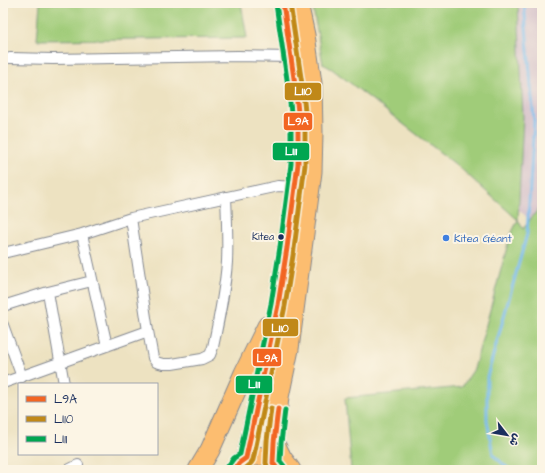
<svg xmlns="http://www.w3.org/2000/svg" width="545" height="473" font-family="'Architects Daughter','Playpen Sans Arabic',sans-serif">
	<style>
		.industrial { fill: #d2bdc8 }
		.green { fill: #a0cc79; stroke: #5e7e6c }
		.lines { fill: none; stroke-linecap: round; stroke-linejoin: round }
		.stream { stroke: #78bbee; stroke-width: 3 }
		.street-casing { stroke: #848890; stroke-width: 12 }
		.highway-casing { stroke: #848890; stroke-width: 21 }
		.street { stroke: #fff; stroke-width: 10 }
		.highway { stroke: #fcbd6f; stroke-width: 19 }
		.bus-1-casing { stroke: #fcf5e5; stroke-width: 8 }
		.bus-2-casing { stroke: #fcf5e5; stroke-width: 8 }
		.bus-3-casing { stroke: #fcf5e5; stroke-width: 8 }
		.bus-1 { stroke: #f26522; stroke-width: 5 }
		.bus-2 { stroke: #c08818; stroke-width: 5 }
		.bus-3 { stroke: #00a651; stroke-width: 5 }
		.bus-dot { fill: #1b2f5e; stroke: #fcf5e5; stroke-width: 1.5 }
		.shop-dot { fill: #3f7fe0; stroke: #fcf5e5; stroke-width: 1.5 }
		.labels { text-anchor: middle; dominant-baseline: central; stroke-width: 4; stroke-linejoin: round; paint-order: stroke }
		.bus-label { font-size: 10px; fill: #1b2f5e; stroke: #fcf5e5; text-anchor: end }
		.shop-label { font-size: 11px; fill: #366cbe; stroke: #fcf5e5; text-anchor: start }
		.line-badge { stroke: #fcf5e5; stroke-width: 1.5 }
		.badge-label { font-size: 11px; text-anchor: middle; font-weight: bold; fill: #fff }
	</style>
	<rect width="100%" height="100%" fill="#fcf5e5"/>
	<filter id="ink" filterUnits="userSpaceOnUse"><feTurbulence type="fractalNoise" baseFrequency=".025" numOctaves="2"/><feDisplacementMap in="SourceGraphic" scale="8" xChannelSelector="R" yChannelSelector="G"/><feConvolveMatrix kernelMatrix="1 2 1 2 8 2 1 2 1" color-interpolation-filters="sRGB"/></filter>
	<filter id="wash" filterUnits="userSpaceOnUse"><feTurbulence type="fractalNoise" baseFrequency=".012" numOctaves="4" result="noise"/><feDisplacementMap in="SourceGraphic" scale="16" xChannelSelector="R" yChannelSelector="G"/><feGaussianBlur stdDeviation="0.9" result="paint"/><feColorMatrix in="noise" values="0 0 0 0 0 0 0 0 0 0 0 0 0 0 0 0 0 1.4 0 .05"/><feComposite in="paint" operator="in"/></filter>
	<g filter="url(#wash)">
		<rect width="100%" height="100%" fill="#ede2c1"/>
		<path class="industrial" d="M334,3H542V231L518,209Z"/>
		<path class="green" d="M40,3H241L247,38L37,40Z
			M312,3H518L523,117L518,220L523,229L542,204V470H351L345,398L462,387L474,369L510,236L518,220L459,167L332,69L323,64Z
			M245,465H259L266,470H240Z"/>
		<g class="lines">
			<path class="stream" d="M510,470L493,455L487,420V377L527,234L534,121L524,3"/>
		</g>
	</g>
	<g filter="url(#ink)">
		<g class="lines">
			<defs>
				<path id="street" d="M10,58L53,59L238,56L291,57
					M131,218L148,331L153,358L156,362L163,364H172L202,359L210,355L213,347C219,319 225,291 227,262C228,241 227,219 226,197
					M82,234L107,346
					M3,253L82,234L131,218L278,186L296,187
					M48,292L64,384
					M3,306L48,292L92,281
					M3,325L22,377
					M3,383L148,331
					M68,470L78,465"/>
				<path id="highway" d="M274,442L282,458L291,470
					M246,458L278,305L287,248L298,164V113L296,92L283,3
					M273,463L274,442L279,397L289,349L312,172L313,133L312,83L305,35L298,3
					M198,470L210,450L244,373L267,326
					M234,470C239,461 247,456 258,456"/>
			</defs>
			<use href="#street" class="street-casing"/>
			<use href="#highway" class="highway-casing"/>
			<use href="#street" class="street"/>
			<use href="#highway" class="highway"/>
			<defs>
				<path id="bus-1" d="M278,409L274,442L273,463L278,470
					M234,470L239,463L246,458L278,305L287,248L298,164V113L296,92L283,3"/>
				<path id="bus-2" d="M243,470L251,463L253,460L285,306L294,249L305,165V112L303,91L290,3
					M269,470L267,466L266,463L267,441L271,408"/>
				<path id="bus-3" d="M228,466L234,458L240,454L271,304L280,247L291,164V113L289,93L276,4
					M284,466L280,461L281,443L285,410"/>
			</defs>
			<use href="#bus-1" class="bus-1-casing"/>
			<use href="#bus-2" class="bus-2-casing"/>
			<use href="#bus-3" class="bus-3-casing"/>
			<use href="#bus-1" class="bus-1"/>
			<use href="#bus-2" class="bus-2"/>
			<use href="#bus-3" class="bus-3"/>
		</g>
	</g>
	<circle class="bus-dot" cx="281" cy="237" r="3.5"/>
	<circle class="shop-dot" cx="446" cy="238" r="4"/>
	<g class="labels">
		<g class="bus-label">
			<text x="274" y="237">Kitea</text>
		</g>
		<g class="shop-label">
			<text x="454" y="238">Kitea Géant</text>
		</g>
	</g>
	<g class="line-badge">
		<rect x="284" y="82" width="38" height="19" rx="4" fill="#c08818"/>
		<rect x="283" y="112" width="30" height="19" rx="4" fill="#f26522"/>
		<rect x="272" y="142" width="38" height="19" rx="4" fill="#00a651"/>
		<rect x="262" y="318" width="37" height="19" rx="4" fill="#c08818"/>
		<rect x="252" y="348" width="30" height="19" rx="4" fill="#f26522"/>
		<rect x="235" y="375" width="38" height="19" rx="4" fill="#00a651"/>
	</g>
	<g class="badge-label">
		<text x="303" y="95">LI10</text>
		<text x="298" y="125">L9A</text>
		<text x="291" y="155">LI11</text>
		<text x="280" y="332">LI10</text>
		<text x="267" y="362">L9A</text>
		<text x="254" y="388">LI11</text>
	</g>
	<rect width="545" height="473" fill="none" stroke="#fcf5e5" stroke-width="16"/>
	<rect x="18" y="383" width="140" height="72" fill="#fcf5e5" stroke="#a2a6af"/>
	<rect x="26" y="396" width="20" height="6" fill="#f26522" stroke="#a2a6af"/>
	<text x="54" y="403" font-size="12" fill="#1b2f5e">L9A</text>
	<rect x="26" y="416" width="20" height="6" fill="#c08818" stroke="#a2a6af"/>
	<text x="54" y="423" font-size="12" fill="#1b2f5e">LI10</text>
	<rect x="26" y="436" width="20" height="6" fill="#00a651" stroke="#a2a6af"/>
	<text x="54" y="443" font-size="12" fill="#1b2f5e">LI11</text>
	<g transform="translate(507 435) rotate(121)" stroke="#fcf5e5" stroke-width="3" paint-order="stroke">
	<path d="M0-3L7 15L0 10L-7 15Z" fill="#1b2f5e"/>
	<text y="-6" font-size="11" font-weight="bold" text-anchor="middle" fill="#1b2f5e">ش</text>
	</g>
</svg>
